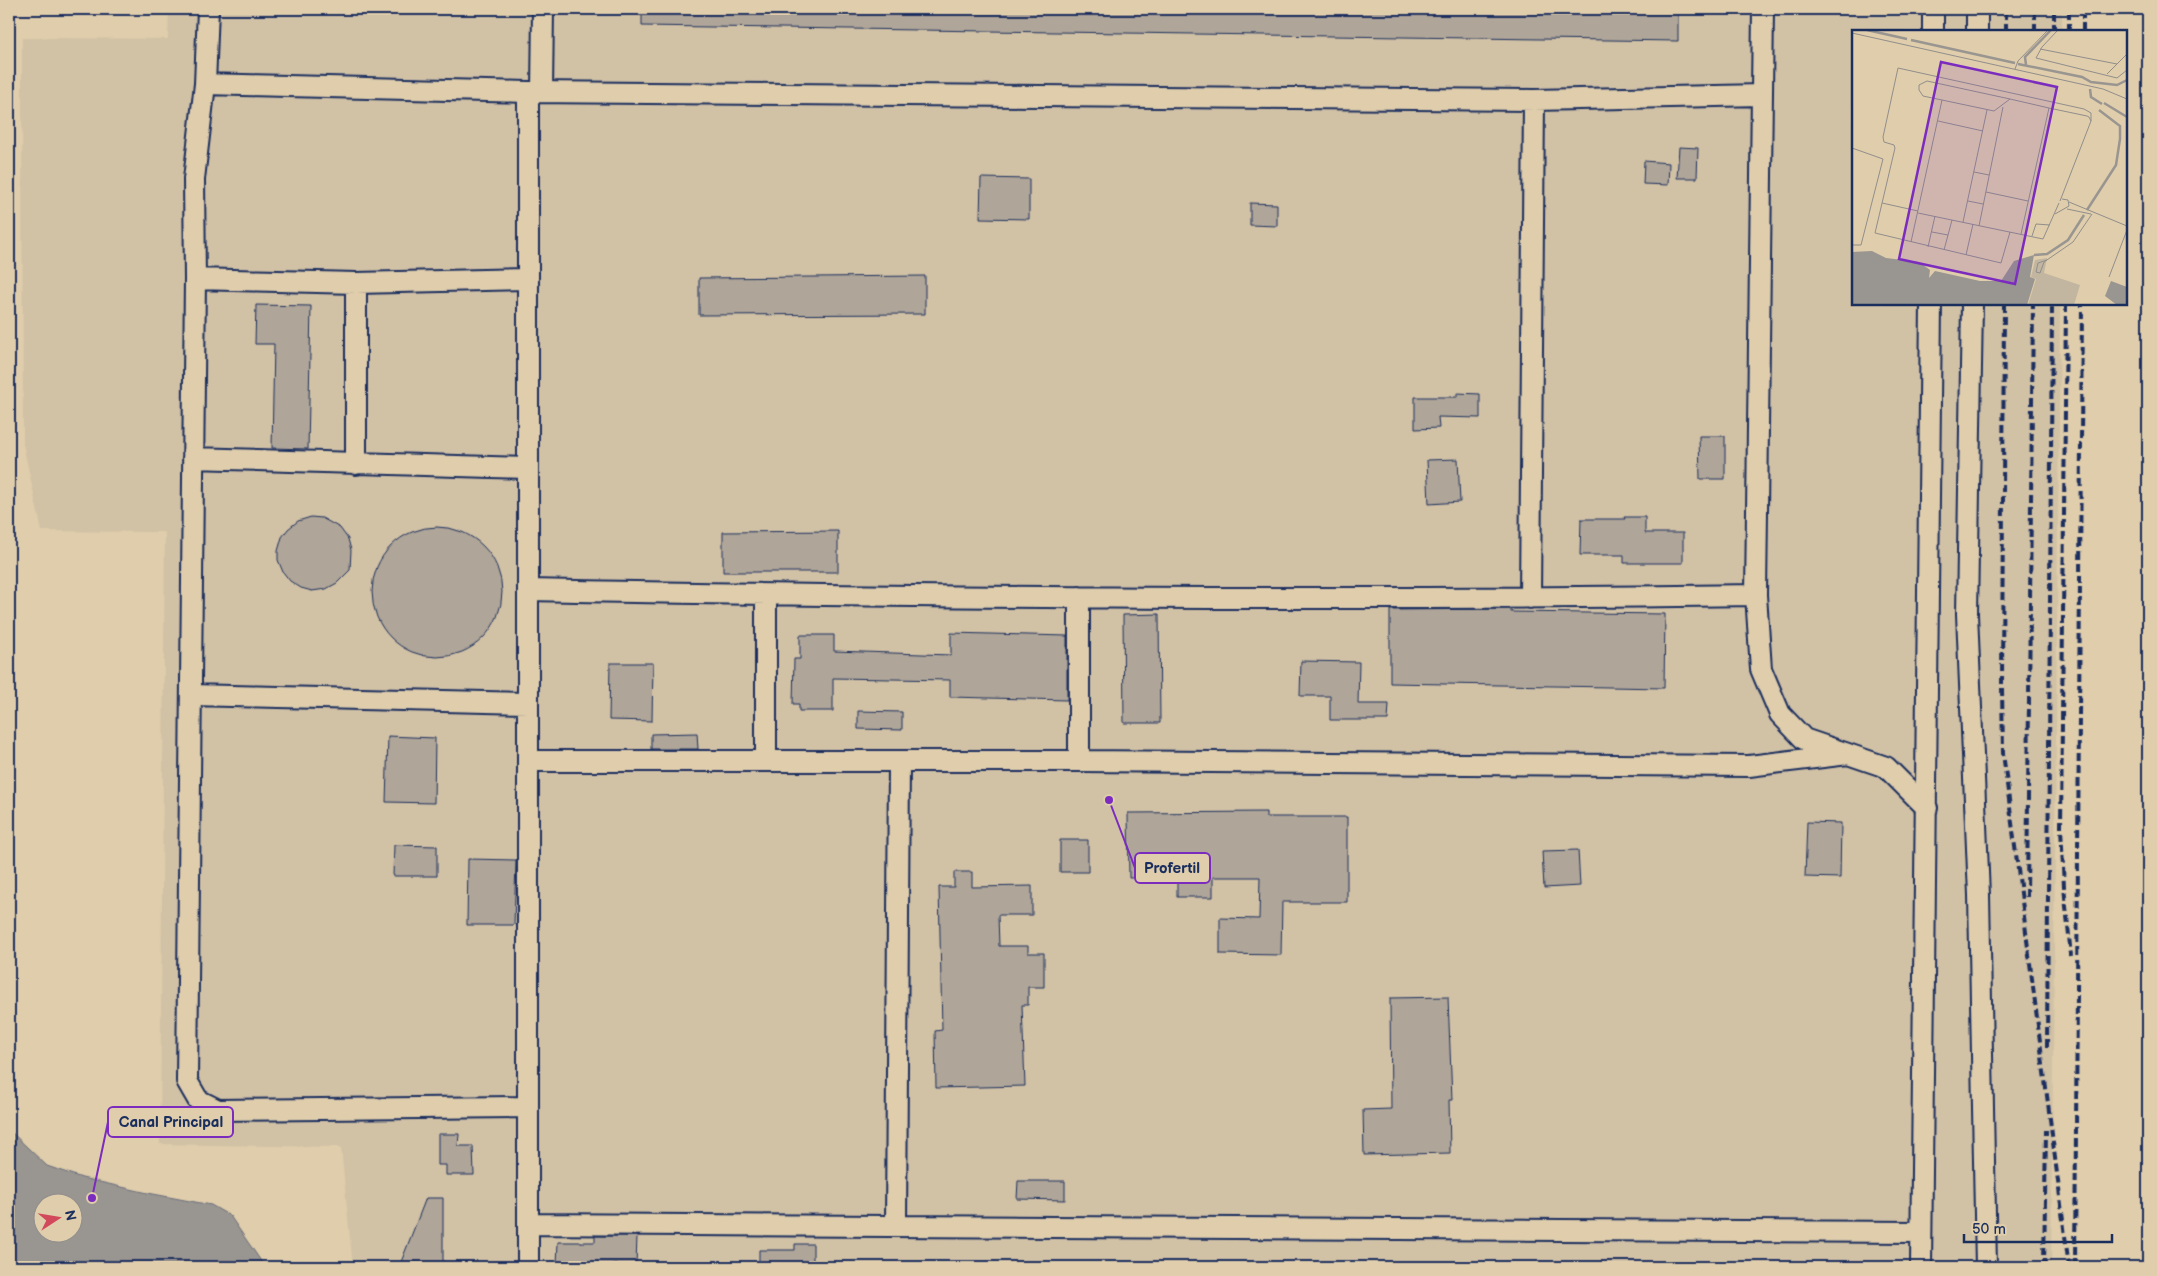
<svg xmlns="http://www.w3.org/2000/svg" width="2157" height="1276" font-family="'Balsamiq Sans',sans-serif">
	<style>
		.built { fill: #d1c1a5 }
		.water { fill: #999590; stroke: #676c7c; fill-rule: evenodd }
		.building { fill: #afa598; stroke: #1b2f5e }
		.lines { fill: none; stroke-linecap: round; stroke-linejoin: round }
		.minor-casing { stroke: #1b2f5e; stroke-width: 24 }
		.minor { stroke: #dfcdab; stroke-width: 20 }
		.rail { stroke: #1b2f5e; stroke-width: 4; stroke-dasharray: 8 4; stroke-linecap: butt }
		.inset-river { fill: none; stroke: #999590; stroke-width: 2.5 }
		.inset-road { fill: none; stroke: #918e8c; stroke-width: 1 }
		.view { fill: #7b2cbf; fill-opacity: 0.15; stroke: #7b2cbf; stroke-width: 2.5 }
		.inset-edge { fill: none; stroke: #1b2f5e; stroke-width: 2.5 }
		.leader { fill: none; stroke: #7b2cbf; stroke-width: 2 }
		.callout-dot { fill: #7b2cbf; stroke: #dfcdab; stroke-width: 2 }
		.callout { fill: #dfcdab; stroke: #7b2cbf; stroke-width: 2 }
		.callout-label { font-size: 15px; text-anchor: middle; font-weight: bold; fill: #1b2f5e }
	</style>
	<rect width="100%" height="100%" fill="#dfcdab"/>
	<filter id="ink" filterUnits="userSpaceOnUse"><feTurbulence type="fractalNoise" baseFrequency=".02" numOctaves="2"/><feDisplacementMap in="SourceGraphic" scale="10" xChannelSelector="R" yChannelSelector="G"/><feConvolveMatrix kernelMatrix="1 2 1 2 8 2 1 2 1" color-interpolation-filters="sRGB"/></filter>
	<g filter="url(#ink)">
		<path class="built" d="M169,9H2062V31H1853V304H2060L2051,1267H353L341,1147L160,1144L165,532L42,531L23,444L22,38L168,39Z"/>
		<path class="water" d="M9,1130L47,1166L82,1178L148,1193L211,1205L230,1216L265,1267H9ZM42,1204H72V1234H42Z"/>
		<path class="building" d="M642,9H1678V41L642,26Z
			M1679,147L1698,148L1697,178H1677Z
			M1644,161L1669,163L1668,185L1643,184Z
			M981,178L1029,179V219L980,218Z
			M1250,203L1277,204V226L1250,225Z
			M925,276V314L699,315V278Z
			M256,305L311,306L308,449L272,448L274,344H255Z
			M1457,393L1480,394V418L1438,417L1439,428L1415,429V397H1457Z
			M1699,436H1725V479H1700Z
			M1458,459L1460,502L1429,504L1427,460Z
			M311,517L322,518L340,528L348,539L351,550L350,570L337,583L326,589L312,591L301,588L290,581L283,572L278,560V551L282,537L288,529L298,521Z
			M1624,517H1645V533H1683V563H1624V555H1580L1581,519H1625Z
			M372 592a65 65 0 1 1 130 0a65 65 0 1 1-130 0Z
			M838,531V572H723V532Z
			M1511,609V612L1665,614L1664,688L1390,683V610Z
			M1159,614L1160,723H1124L1123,615Z
			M951,633L1067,636V700L950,697V680L833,678V711H799V704H793L794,659H800V635H834V651L951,655Z
			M1301,661L1359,662L1358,704H1389L1388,720H1330V696H1300Z
			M610,663H653L652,721L609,720Z
			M858,711L902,712V730L858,729Z
			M697,733L698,749H651V734Z
			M388,736L435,738L434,803L386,802Z
			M1266,812V817H1347V902H1282L1281,955L1220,954V918L1259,919L1260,877H1213V897H1177V877L1129,878L1128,813Z
			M1807,822L1841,823L1840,878L1805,877Z
			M1060,840H1088V872H1060Z
			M394,845L437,846V876H393Z
			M1578,850L1580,886L1544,888L1542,851Z
			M468,859L516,860L514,925H467Z
			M954,872H972V887L1032,886V915H998L999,946H1028V953H1044V987H1028V1005H1022L1025,1086L936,1088L935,1031L942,1030L939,887H954Z
			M1448,997L1452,1100H1449L1450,1153L1364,1155L1363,1110L1391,1109L1390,998Z
			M438,1134H459L458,1146H473L474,1175H446V1165H438Z
			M1018,1181H1065V1200L1017,1199Z
			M426,1198H443V1263L401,1262Z
			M595,1236H637L636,1265L557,1264L558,1242H595Z
			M795,1244H813V1267H759V1250H795Z"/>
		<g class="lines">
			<defs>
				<path id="minor" d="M208,9L205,84L194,179L195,279L187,1081L198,1100L218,1110L528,1107
					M1763,9L1756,595L1761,669L1780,714L1804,739L1886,767L1927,808
					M1933,31V9
					M1977,31V9
					M205,84L528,92L1534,100L1761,95
					M542,92L543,9
					M195,279L356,283L528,279
					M356,283V464
					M1972,304L1967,614L1979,895L1986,1267
					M193,458L528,468
					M528,590C937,598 1347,601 1756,595
					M766,595V761
					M1079,597V761
					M1530,598L1534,100
					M191,695L528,703
					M528,761H1079L1749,766L1848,754
					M528,1224L1921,1232
					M896,1226L899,761
					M528,1267V92
					M1921,1267L1931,304"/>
			</defs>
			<use href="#minor" class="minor-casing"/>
			<use href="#minor" class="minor"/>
			<path class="rail" d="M2006,31V9
				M2035,31V9
				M2054,31V9
				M2069,31V9
				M2083,31V9
				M2004,304L2002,687L2003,753L2069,1267
				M2066,304L2061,828L2064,887L2071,956
				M2027,897L2033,304
				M2047,1047L2052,304
				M2044,1267L2046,1130
				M2075,1267L2082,304"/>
		</g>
	</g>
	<g transform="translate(1852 30)">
		<rect width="275" height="275" fill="#dfcdab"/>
		<path d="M195,228L192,243L228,255L222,275H176L184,249L179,247L183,230Z" fill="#c2b6a0"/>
		<path d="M20,221L34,228L67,232L78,240L77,248L83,241L128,251H149L162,231L182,225L178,247L183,249L175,275H0V222ZM259,251L275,257V275H265L253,266Z" fill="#999590"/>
		<path class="inset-river" d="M15,0L55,9M59,10L163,33M166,34L230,47L239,52L265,55L275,50M174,35L173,27L199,0M238,59L239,67L250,74M252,73L275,87M235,180L264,135L268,109V96L247,80M182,225L195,224L216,210L232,185"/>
		<path class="inset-road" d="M206,0L190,17L184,28L265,48L275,40M0,3L251,59L275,69M188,19L265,34M163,39L166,31L196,0M255,44L275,24M158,69L142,81L71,66L67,60V55L75,51L158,69L197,78L235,86L237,87L239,91L208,171M86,91L131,101M0,118L31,129L9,215H0M122,142L137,145M134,162L176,171M116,171L131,174M217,172L275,196M30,173L66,181M215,179L239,184M66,183L191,209L207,173M203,184L217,176L216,170L210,169M111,192L135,80M127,196L151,77M80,202L96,205M158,202L149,233L23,203L43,118L42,115L32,112L31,107L46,38L232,79L239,83V91M169,204L197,78M180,206L184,194L198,195M59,212L90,70M76,217L83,186M92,220L100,190M114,225L121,194M195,230L186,233L184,242L188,243L192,232L221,212L240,184M257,247L275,200"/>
		<path class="view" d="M89,32L205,57L163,254L47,229Z"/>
		<rect width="275" height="275" class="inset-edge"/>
	</g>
	<path class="leader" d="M1109 800L1135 868M92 1198L108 1122"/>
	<g class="callout-dot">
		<circle cx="1109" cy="800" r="5"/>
		<circle cx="92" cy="1198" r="5"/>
	</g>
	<g class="callout">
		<rect x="1135" y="853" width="75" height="30" rx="5"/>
		<rect x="108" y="1107" width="125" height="30" rx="5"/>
	</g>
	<g class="callout-label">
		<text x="1172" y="873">Profertil</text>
		<text x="171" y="1127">Canal Principal</text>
	</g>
	<rect width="2157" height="1276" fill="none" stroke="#dfcdab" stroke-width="30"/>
	<rect x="15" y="15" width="2127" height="1246" fill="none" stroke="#1b2f5e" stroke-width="2" filter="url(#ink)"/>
	<g transform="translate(58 1218) rotate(78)"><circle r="24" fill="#dfcdab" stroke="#918e8c"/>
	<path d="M0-4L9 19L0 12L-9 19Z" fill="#d1495b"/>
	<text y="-8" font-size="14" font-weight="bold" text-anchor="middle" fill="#1b2f5e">N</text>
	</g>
	<path d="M1964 1234v8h148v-8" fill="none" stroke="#1b2f5e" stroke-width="2.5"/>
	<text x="1972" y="1234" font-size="15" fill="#1b2f5e" stroke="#dfcdab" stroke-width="4" paint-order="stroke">50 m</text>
</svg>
